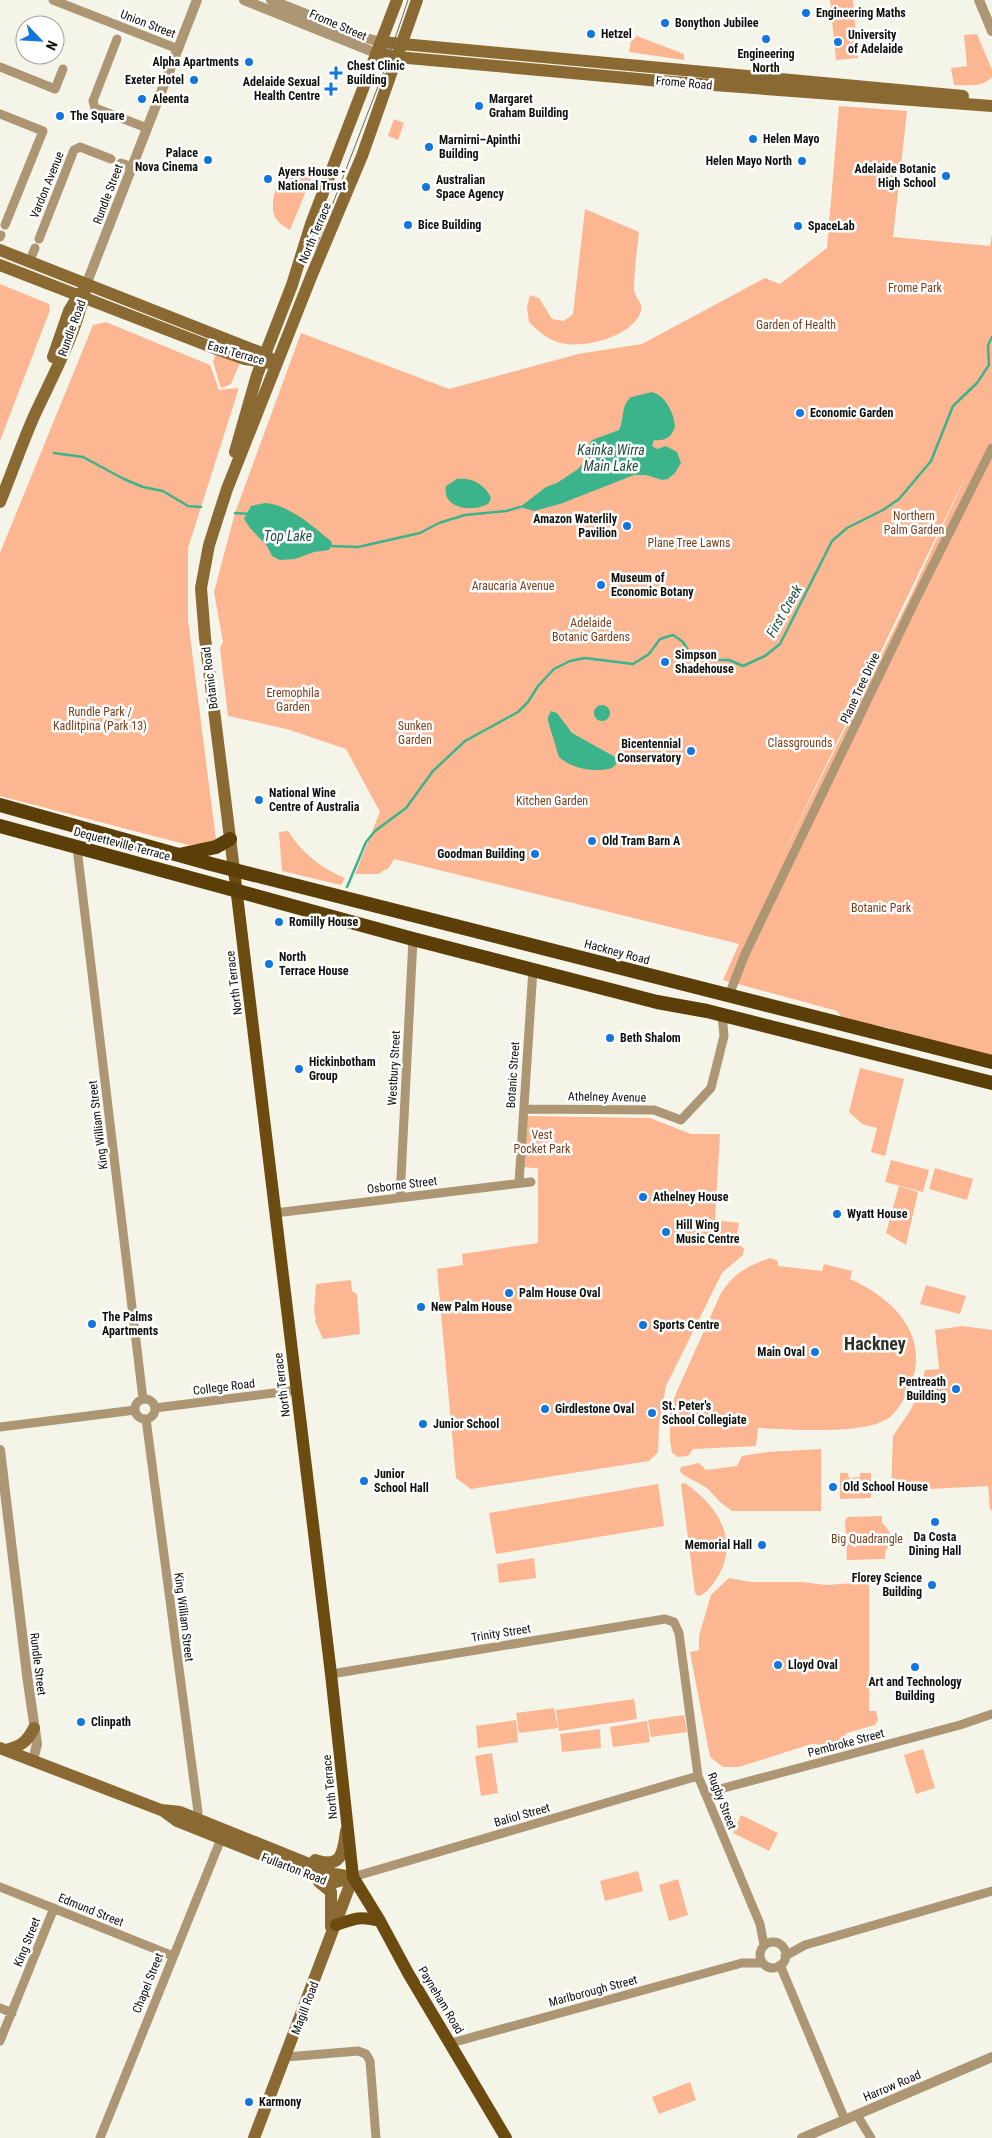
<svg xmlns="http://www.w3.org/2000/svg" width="992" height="2138" font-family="'Roboto Condensed',sans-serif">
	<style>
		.green { fill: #fcb692; fill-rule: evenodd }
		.water { fill: #3bb48b }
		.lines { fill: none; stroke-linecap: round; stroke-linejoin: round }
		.stream { stroke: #3bb48b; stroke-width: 2.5 }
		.minor { stroke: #ad9673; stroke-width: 9 }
		.tertiary { stroke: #ad9673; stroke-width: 10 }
		.secondary { stroke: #8b6932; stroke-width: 12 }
		.primary { stroke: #6b4b10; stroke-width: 12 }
		.trunk { stroke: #5c3f08; stroke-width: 14 }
		.tram { stroke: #696962; stroke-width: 1 }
		.poi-dot { fill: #1276de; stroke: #fff; stroke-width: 2 }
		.labels { text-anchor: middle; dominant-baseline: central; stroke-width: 5; stroke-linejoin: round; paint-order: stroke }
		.poi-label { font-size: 12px; font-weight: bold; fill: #0f0f0b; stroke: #fff; text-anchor: start }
		.street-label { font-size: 12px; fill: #0f0f0b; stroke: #fff }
		.park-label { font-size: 12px; fill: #79401f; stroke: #fff }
		.water-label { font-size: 14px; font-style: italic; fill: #1d4e3c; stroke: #fff }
		.district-label { font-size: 18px; font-weight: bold; fill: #303027; stroke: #fff }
	</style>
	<rect width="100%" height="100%" fill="#f4f4e9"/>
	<path class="green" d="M830,0H853L858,58L836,60Z
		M977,34L992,70V77C982,88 968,85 954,85L951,68L967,66L964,35Z
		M637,36L684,54V60L629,52L631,41Z
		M839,106L907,111L893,237L990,246L992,235V1058L897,1033L890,1028L845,1020L842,1018L837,1011L723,980L739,944L394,859L388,869L384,870L379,874H355L380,812L346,749L287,729L228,716L220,648L223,642L214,592L235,513L301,333L449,389L578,354L642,344L765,278L780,284L827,248ZM969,469L910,597L770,881Z
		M394,119L404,123L398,140L388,136Z
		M307,168L315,169L290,230C285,227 278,223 275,217C269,204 276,181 287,173C293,169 300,169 307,168Z
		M585,209L639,232C637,251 634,271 634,290C635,299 645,303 640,314C629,338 580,350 557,342C546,338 537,330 529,322L527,307L530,295L539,298L552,319L564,321L573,314Z
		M0,284L49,304L50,310L0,441Z
		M106,322L210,365L219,390L238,388V391L188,548V620L216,840L200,844L188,845L0,796V553L93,325Z
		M216,354L240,363L231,384L222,388L220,386L213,361Z
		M288,831C301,852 322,869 345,878L341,885L282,871L279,832Z
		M860,1068L904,1079L885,1156L871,1152L877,1128L862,1124L849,1112Z
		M526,1116L650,1118L691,1134H720L715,1220L739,1223L735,1244L744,1248L743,1255L722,1273L666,1386L659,1424L658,1452L649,1461L471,1489L456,1478L437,1269L463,1265L462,1254L538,1243V1169H541L524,1167Z
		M891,1160L929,1170L923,1192L885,1182Z
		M935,1168L973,1179L967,1200L929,1189Z
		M899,1186L918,1192L906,1245L886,1233Z
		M770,1258L778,1261V1266L822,1271L824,1264L852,1271L850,1279C895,1299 932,1337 909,1389C904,1399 898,1410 890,1417C866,1436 789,1429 758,1428L756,1446L693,1449L688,1456L678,1457L672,1453L670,1440V1411L677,1391L721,1293C735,1272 746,1267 770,1258Z
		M351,1280L352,1291L357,1294L360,1334L323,1339L315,1321L316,1318L314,1312L316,1284Z
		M926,1285L966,1296L960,1314L920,1304Z
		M962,1326L992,1330V1511L990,1509L988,1486L891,1491L893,1436L910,1411L920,1391L925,1370L939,1369L935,1330Z
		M821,1449V1511H732L720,1502L707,1488L682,1474L680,1471L681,1467L699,1463L706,1470L737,1466L742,1456L767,1452Z
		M840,1473H848L849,1478L860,1477V1473H871V1498L840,1499Z
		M685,1483C717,1505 741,1540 717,1578C712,1585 707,1594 698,1596L695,1593L681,1484Z
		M658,1484L664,1526L496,1554L489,1513Z
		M882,1516V1523C891,1531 895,1541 885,1551V1559L847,1560L845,1520L848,1517Z
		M534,1558L536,1578L499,1583L497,1564Z
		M729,1578L750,1582H802L826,1585L869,1582V1711H876L878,1720L875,1725L847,1733L840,1742L828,1745L811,1744L739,1767H723L710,1757L690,1652L699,1650V1636L711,1595Z
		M634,1699L637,1719L559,1731L556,1710Z
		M554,1708L558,1728L519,1733L516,1713Z
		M684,1715L687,1732L651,1737L648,1720Z
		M516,1720L518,1742L478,1748L476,1726Z
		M647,1721L650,1742L613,1747L610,1727Z
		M600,1729L601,1748L562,1752L560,1734Z
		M923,1749L935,1788L916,1794L904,1755Z
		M492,1753L498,1793L481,1796L475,1756Z
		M741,1815L778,1833L769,1851L733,1833Z
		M638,1871L643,1891L605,1901L600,1881Z
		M678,1879L688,1915L669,1921L659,1885Z
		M690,2082L696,2100L659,2114L652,2097Z"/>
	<path class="water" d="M652,392C666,396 674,413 675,427C671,438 665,441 654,440L652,446L657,449L666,446L677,452L681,463L675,473L668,479L662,480L646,475H634L560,504L534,511L520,507L546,487L557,483L578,469L585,461L586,450L592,440L619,430C625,418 620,407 631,397Z
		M457,479C471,477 485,484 491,498L489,503C475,513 441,509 446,486Z
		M265,503C290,505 312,526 331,541L332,544L329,550L314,552L295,559L280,560L272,556L267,546L250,528L244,519L251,506Z
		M594 713a8 8 0 1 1 16 0a8 8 0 1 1-16 0Z
		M551,711L557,713L572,733L615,757L616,764L612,768C596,773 572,769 559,757L548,721V717Z"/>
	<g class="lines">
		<path class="stream" d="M54,453L83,457L124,479L143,487L163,491L188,506L201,507
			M235,513L249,514
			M330,546L358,547L420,533L439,523L465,515L506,511L520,507
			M347,887L366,842L375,831L406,808L433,771L465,741L518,712L528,702L538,686L554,669L570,661L585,658L633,664L649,654L660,639L673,635L683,642L692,657L700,660H729L743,666L765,656L780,644L832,541L847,528L883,510L899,499L931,461L953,406L977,383L989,365L988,345L992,337"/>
		<path class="minor" d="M53,0L178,49
			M117,39L93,101L95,108L147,128
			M0,67L55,89L63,69
			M0,114L43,131L5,225
			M121,163L132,167
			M0,237L1,235
			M39,239L74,150L80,147L111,159
			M29,263L35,248
			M77,848L143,1399
			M729,995L745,954L916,599L992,448
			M524,1109L654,1110L681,1120L711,1088L724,1036L722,1014
			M519,1183L533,969
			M400,1198L413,939
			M275,1213L531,1182
			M135 1409a10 10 0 1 1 20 0a10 10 0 1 1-20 0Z
			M155,1408L297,1390
			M146,1419L198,1812L196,1818
			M0,1427L135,1410
			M331,1674L665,1619L674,1622L679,1633L698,1776L760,1924L764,1945
			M705,1793L960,1725L992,1714
			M353,1877L698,1776
			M0,1887L173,1956
			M760 1955a13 13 0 1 1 26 0a13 13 0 1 1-26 0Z
			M785,1956L805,1945L992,1891
			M780,1965L845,2120
			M0,2008L12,2013
			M0,2041L54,1908
			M451,2043L742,1963H763
			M286,2057L358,2051L366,2054L370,2061L376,2138
			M857,2115L871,2138
			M100,2138L221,1839"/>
		<path class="tertiary" d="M244,0L376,53
			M271,0L366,38L381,42
			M979,0L992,31
			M86,285L197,0
			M0,1450L27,1675L37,1744L33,1760
			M802,2138L992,2057"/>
		<path class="secondary" d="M381,42L963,96
			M376,53L397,57L660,81L992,106
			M0,250L264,354L271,359
			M0,265L214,348L245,359L270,363
			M53,357L69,311L80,293
			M235,452L257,375L292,285L311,224L397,0
			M0,502C12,473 22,443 35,414C54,373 76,334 85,290
			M234,870L205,638L201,588L209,545L227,489L311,277L362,156L417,0
			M0,1748L161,1810L180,1812L334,1874L353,1877
			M6,1750C21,1746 27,1742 34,1728
			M162,1810L177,1821L332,1883L350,1878
			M315,1860C342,1869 343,1853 346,1831
			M319,1882L331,1892V1927
			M254,2138L353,1877"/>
		<path class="primary" d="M234,870L331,1674L353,1877L380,1921L408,1973L506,2138
			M336,1925C355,1918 361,1916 380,1921"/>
		<path class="trunk" d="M0,805L211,864L992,1062
			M0,826L413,939L657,1002L707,1011L992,1083
			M179,855L216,847L230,839"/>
		<path class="tram" d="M316,247L384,71L408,0"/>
	</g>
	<g class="poi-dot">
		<circle cx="806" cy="13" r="5"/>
		<circle cx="665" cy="23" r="5"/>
		<circle cx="591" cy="34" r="5"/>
		<circle cx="766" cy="39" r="5"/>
		<circle cx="838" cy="42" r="5"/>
		<circle cx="249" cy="62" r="5"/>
		<path d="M333.5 65.5h5v5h5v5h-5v5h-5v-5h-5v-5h5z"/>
		<circle cx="194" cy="80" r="5"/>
		<path d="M328.5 81.5h5v5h5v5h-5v5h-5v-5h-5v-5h5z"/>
		<circle cx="142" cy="99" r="5"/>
		<circle cx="479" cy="106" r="5"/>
		<circle cx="60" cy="116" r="5"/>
		<circle cx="753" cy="139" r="5"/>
		<circle cx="429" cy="147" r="5"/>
		<circle cx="208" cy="160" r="5"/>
		<circle cx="802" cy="161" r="5"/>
		<circle cx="946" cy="176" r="5"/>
		<circle cx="268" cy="179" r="5"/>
		<circle cx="426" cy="187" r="5"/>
		<circle cx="408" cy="225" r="5"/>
		<circle cx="798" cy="226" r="5"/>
		<circle cx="800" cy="413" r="5"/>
		<circle cx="627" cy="526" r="5"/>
		<circle cx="601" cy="585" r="5"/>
		<circle cx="665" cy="662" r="5"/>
		<circle cx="691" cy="751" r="5"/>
		<circle cx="259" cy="800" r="5"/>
		<circle cx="592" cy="841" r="5"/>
		<circle cx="535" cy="854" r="5"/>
		<circle cx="279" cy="922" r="5"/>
		<circle cx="269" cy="964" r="5"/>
		<circle cx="610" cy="1038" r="5"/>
		<circle cx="299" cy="1069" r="5"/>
		<circle cx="643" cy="1197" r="5"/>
		<circle cx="837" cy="1214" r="5"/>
		<circle cx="666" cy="1232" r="5"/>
		<circle cx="509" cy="1293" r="5"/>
		<circle cx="421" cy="1307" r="5"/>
		<circle cx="92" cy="1324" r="5"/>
		<circle cx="643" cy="1325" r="5"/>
		<circle cx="815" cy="1352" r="5"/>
		<circle cx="956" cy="1389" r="5"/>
		<circle cx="545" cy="1409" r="5"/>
		<circle cx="652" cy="1413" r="5"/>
		<circle cx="423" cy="1424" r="5"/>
		<circle cx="364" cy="1481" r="5"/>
		<circle cx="833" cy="1487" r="5"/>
		<circle cx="935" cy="1522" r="5"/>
		<circle cx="762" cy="1545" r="5"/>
		<circle cx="932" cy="1585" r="5"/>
		<circle cx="778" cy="1665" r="5"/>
		<circle cx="915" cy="1667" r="5"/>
		<circle cx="81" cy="1722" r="5"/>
		<circle cx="249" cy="2102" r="5"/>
	</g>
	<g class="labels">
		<g class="poi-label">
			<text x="816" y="13">Engineering Maths</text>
			<text x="675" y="23">Bonython Jubilee</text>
			<text x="601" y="34">Hetzel</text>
			<text x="848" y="35">University<tspan x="848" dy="14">of Adelaide</tspan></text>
			<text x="766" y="54" text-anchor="middle">Engineering<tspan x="766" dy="14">North</tspan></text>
			<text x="239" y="62" text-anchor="end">Alpha Apartments</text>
			<text x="347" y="66">Chest Clinic<tspan x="347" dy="14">Building</tspan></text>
			<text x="184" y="80" text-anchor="end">Exeter Hotel</text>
			<text x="320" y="82" text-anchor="end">Adelaide Sexual<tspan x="320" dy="14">Health Centre</tspan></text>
			<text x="152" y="99">Aleenta</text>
			<text x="489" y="99">Margaret<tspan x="489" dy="14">Graham Building</tspan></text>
			<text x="70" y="116">The Square</text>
			<text x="763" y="139">Helen Mayo</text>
			<text x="439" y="140">Marnirni–Apinthi<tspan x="439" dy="14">Building</tspan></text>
			<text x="198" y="153" text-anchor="end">Palace<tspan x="198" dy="14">Nova Cinema</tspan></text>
			<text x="792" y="161" text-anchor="end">Helen Mayo North</text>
			<text x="936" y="169" text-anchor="end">Adelaide Botanic<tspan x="936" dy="14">High School</tspan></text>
			<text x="278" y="172">Ayers House -<tspan x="278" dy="14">National Trust</tspan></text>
			<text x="436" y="180">Australian<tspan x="436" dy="14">Space Agency</tspan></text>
			<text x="418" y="225">Bice Building</text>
			<text x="808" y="226">SpaceLab</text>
			<text x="810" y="413">Economic Garden</text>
			<text x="617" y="519" text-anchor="end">Amazon Waterlily<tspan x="617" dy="14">Pavilion</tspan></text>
			<text x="611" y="578">Museum of<tspan x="611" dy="14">Economic Botany</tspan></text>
			<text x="675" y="655">Simpson<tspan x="675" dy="14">Shadehouse</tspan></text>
			<text x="681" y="744" text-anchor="end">Bicentennial<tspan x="681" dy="14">Conservatory</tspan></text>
			<text x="269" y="793">National Wine<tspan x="269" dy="14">Centre of Australia</tspan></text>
			<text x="602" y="841">Old Tram Barn A</text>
			<text x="525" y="854" text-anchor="end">Goodman Building</text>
			<text x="289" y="922">Romilly House</text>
			<text x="279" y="957">North<tspan x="279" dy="14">Terrace House</tspan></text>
			<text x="620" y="1038">Beth Shalom</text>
			<text x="309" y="1062">Hickinbotham<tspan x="309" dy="14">Group</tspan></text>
			<text x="653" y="1197">Athelney House</text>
			<text x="847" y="1214">Wyatt House</text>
			<text x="676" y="1225">Hill Wing<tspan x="676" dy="14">Music Centre</tspan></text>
			<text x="519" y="1293">Palm House Oval</text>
			<text x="431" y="1307">New Palm House</text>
			<text x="102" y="1317">The Palms<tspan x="102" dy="14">Apartments</tspan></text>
			<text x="653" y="1325">Sports Centre</text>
			<text x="805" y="1352" text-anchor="end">Main Oval</text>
			<text x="946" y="1382" text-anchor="end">Pentreath<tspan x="946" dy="14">Building</tspan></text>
			<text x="662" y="1406">St. Peter's<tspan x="662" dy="14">School Collegiate</tspan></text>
			<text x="555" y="1409">Girdlestone Oval</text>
			<text x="433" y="1424">Junior School</text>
			<text x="374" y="1474">Junior<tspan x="374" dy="14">School Hall</tspan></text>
			<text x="843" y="1487">Old School House</text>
			<text x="935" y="1537" text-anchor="middle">Da Costa<tspan x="935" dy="14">Dining Hall</tspan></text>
			<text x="752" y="1545" text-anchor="end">Memorial Hall</text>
			<text x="922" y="1578" text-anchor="end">Florey Science<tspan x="922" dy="14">Building</tspan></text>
			<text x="788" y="1665">Lloyd Oval</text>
			<text x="915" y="1682" text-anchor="middle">Art and Technology<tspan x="915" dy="14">Building</tspan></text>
			<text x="91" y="1722">Clinpath</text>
			<text x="259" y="2102">Karmony</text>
		</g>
		<g class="street-label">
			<text transform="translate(148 24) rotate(21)">Union Street</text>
			<text transform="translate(338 25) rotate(23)">Frome Street</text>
			<text transform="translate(684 83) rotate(5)">Frome Road</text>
			<text transform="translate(47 185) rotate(-68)">Vardon Avenue</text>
			<text transform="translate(108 194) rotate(-69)">Rundle Street</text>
			<text transform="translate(315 233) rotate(-67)">North Terrace</text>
			<text transform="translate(72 328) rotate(-70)">Rundle Road</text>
			<text transform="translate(236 353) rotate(16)">East Terrace</text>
			<text transform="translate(210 678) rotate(-97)">Botanic Road</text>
			<text transform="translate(860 688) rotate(-65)">Plane Tree Drive</text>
			<text transform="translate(122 844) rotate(15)">Dequetteville Terrace</text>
			<text transform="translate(617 952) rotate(15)">Hackney Road</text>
			<text transform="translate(234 983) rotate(-97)">North Terrace</text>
			<text transform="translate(394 1068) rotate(-87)">Westbury Street</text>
			<text transform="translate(513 1075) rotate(-86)">Botanic Street</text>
			<text transform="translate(607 1097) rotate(1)">Athelney Avenue</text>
			<text transform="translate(98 1125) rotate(-97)">King William Street</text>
			<text transform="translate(402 1185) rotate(-7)">Osborne Street</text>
			<text transform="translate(282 1385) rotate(-97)">North Terrace</text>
			<text transform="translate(224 1387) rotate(-7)">College Road</text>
			<text transform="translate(184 1617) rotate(83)">King William Street</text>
			<text transform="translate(501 1633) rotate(-9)">Trinity Street</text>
			<text transform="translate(38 1664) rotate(83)">Rundle Street</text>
			<text transform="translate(846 1743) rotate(-15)">Pembroke Street</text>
			<text transform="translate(330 1787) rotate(-96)">North Terrace</text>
			<text transform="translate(722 1801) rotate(69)">Rugby Street</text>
			<text transform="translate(522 1815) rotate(-16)">Baliol Street</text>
			<text transform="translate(294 1869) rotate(21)">Fullarton Road</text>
			<text transform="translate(91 1910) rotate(22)">Edmund Street</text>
			<text transform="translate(27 1942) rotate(-68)">King Street</text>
			<text transform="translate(148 1983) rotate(-68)">Chapel Street</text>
			<text transform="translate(593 1991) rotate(-15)">Marlborough Street</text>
			<text transform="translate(441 2000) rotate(59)">Payneham Road</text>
			<text transform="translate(305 2008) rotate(-69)">Magill Road</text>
			<text transform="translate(892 2086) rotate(-23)">Harrow Road</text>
		</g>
		<g class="park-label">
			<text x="915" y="288">Frome Park</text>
			<text x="796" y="325">Garden of Health</text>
			<text x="914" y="516">Northern<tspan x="914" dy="14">Palm Garden</tspan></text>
			<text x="689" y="543">Plane Tree Lawns</text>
			<text x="513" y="586">Araucaria Avenue</text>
			<text x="591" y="623">Adelaide<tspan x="591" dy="14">Botanic Gardens</tspan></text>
			<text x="293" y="693">Eremophila<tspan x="293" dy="14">Garden</tspan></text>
			<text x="100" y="712">Rundle Park /<tspan x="100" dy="14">Kadlitpina (Park 13)</tspan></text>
			<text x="415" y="726">Sunken<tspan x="415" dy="14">Garden</tspan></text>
			<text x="800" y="743">Classgrounds</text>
			<text x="552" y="801">Kitchen Garden</text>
			<text x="881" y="908">Botanic Park</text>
			<text x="542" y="1135">Vest<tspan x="542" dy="14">Pocket Park</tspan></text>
			<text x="867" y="1539">Big Quadrangle</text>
		</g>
		<g class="water-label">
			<text x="611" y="450">Kainka Wirra<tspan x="611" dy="16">Main Lake</tspan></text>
			<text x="288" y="536">Top Lake</text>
			<text transform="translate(784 611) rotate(-60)">First Creek</text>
		</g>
		<g class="district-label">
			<text x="875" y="1343">Hackney</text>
		</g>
	</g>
	<g transform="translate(40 40) rotate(115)"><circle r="24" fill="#ffffff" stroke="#9f9f9d"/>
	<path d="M0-4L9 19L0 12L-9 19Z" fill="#1276de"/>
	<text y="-8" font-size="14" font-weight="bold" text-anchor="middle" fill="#0f0f0b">N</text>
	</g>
</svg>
